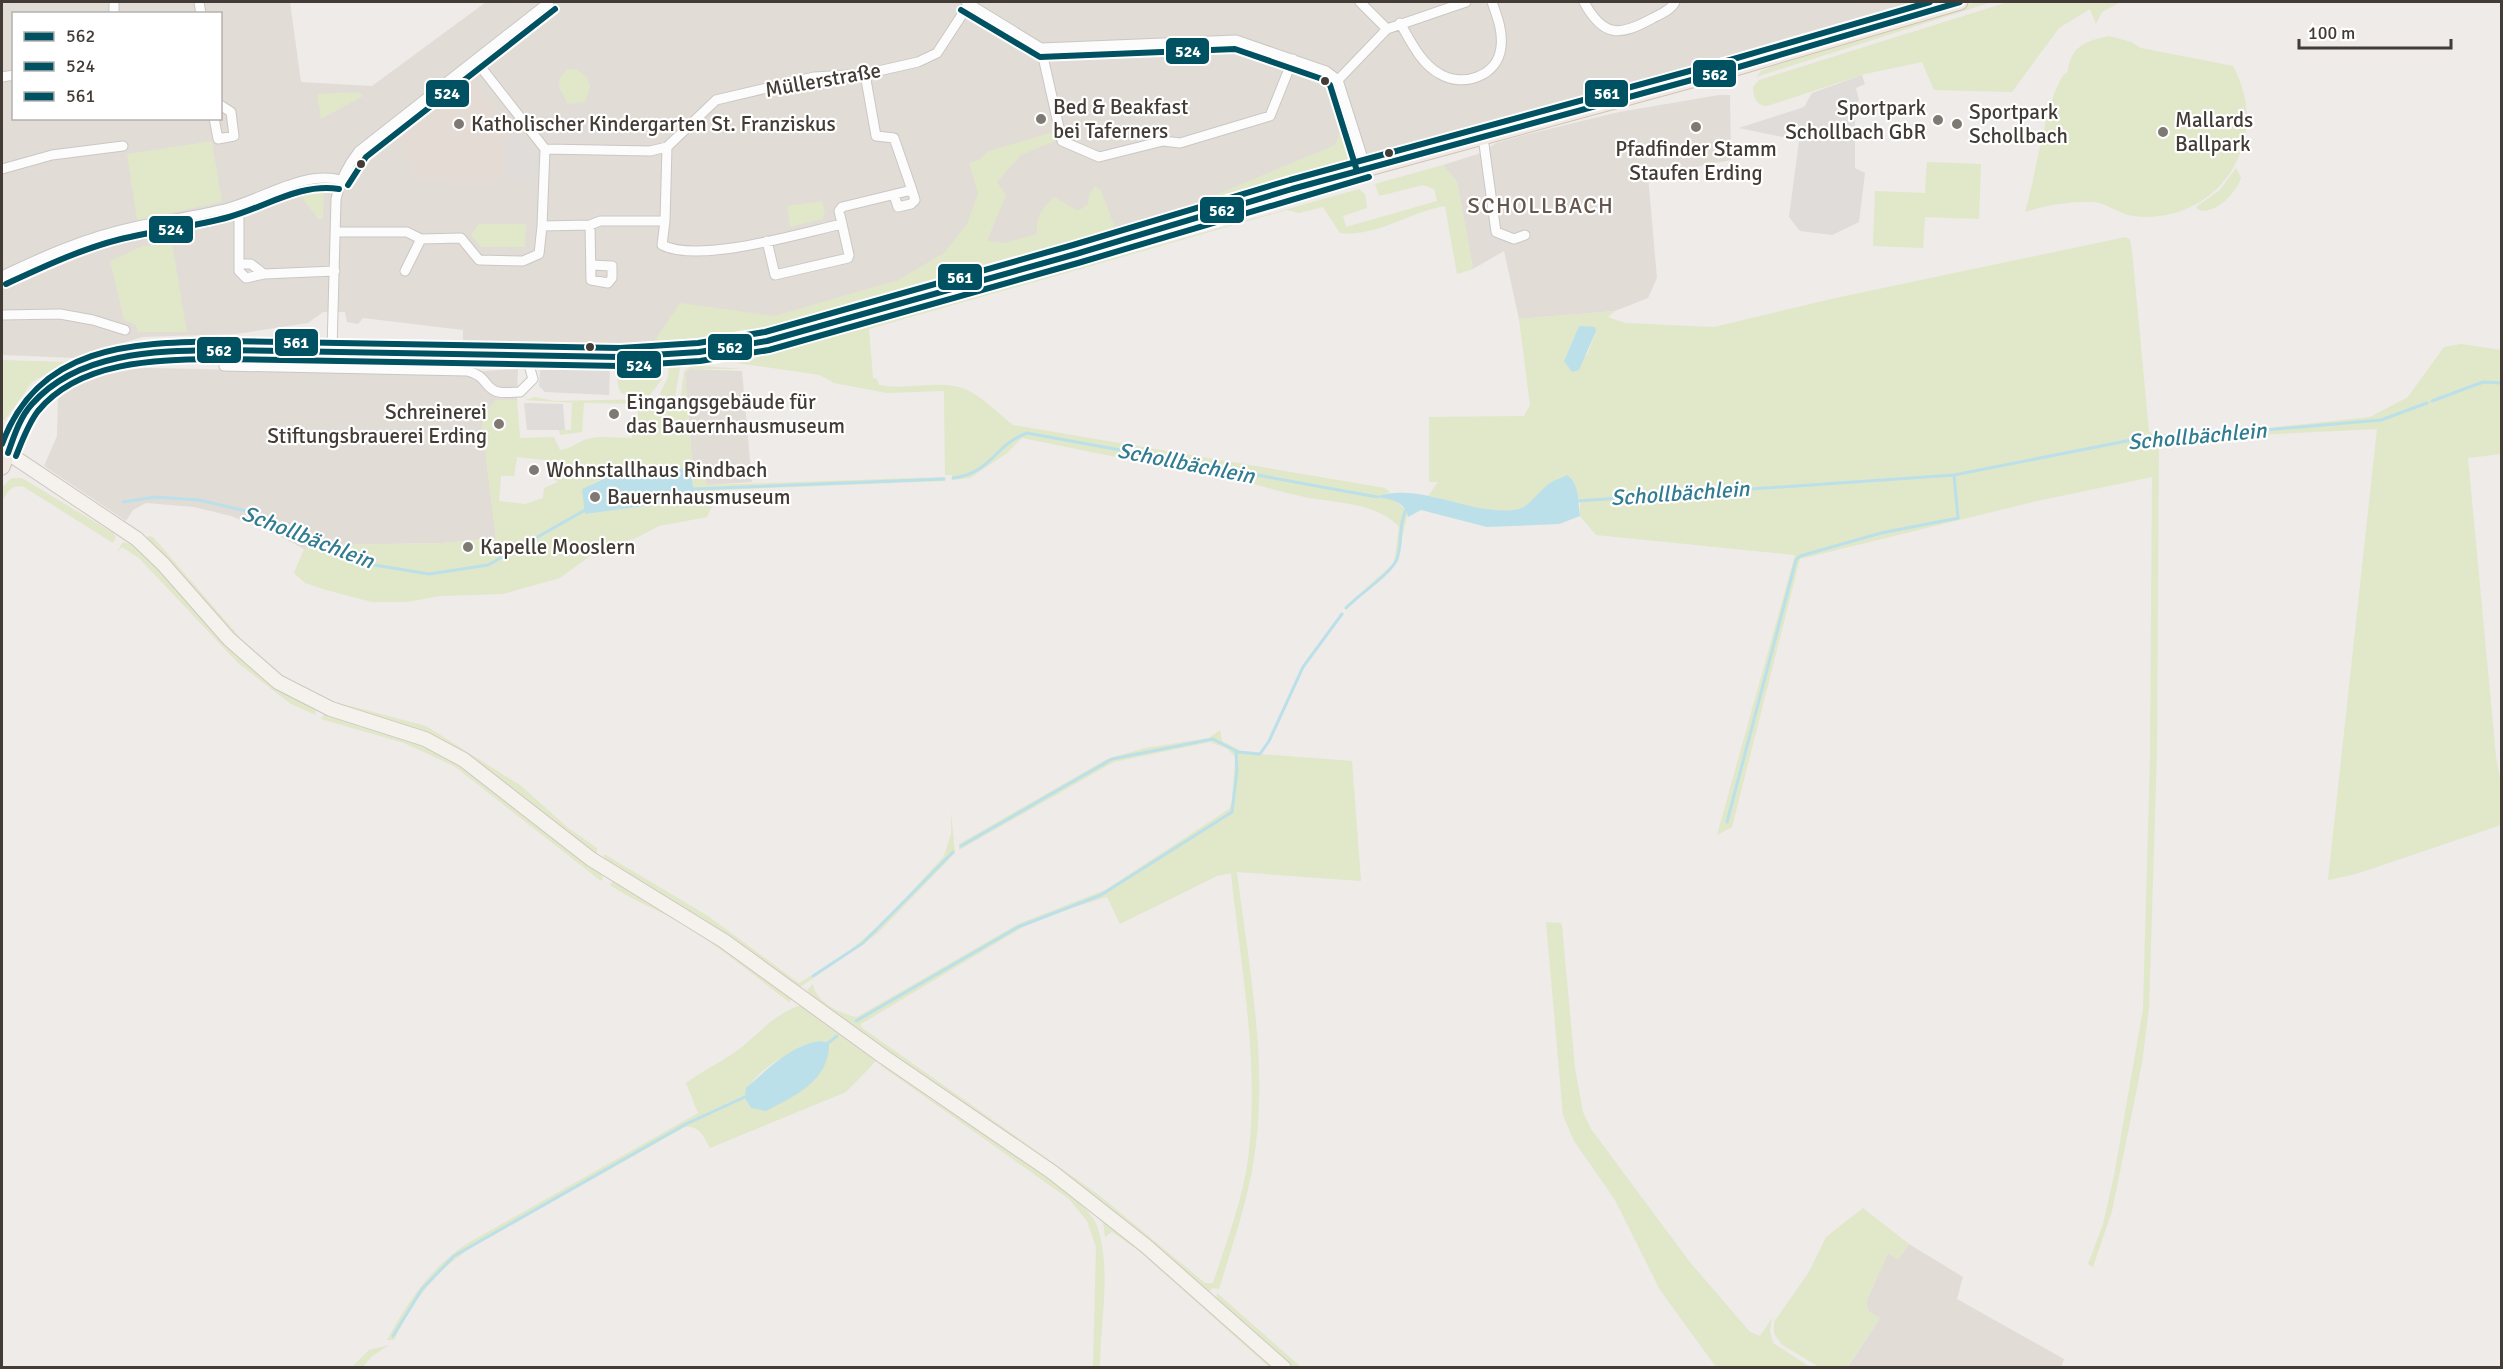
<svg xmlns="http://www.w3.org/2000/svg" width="2503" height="1369" font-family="Signika,sans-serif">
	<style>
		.residential { fill: #e2dcd6; fill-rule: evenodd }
		.education { fill: #e4dcd4 }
		.green { fill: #e1e7c9; fill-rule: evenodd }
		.parking { fill: #dfdcd9 }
		.water { fill: #bbe0e9 }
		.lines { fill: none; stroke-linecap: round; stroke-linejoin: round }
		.stream { stroke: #bbe0e9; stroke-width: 3 }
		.minor-casing { stroke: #cac7c4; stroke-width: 11 }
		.secondary-casing { stroke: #cec8c1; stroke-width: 16 }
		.primary-casing { stroke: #cfc3b6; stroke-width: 17 }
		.minor { stroke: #fcfcfc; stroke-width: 9 }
		.secondary { stroke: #f5f2ee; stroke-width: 14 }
		.primary { stroke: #f0e9e3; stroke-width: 15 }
		.bus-1-casing { stroke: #fff; stroke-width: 10 }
		.bus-2-casing { stroke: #fff; stroke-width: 10 }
		.bus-3-casing { stroke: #fff; stroke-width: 10 }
		.bus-1 { stroke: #005262; stroke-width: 6 }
		.bus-2 { stroke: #005262; stroke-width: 6 }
		.bus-3 { stroke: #005262; stroke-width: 6 }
		.bus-dot { fill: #433b35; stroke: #fff; stroke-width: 2 }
		.poi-dot { fill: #7f7974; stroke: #fff; stroke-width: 2 }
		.labels { text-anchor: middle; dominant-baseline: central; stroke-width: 4.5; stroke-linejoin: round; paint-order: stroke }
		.street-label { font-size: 21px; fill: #433b35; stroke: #fff }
		.poi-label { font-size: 21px; fill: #433b35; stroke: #fff; text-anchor: start }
		.neighbourhood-label { font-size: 22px; letter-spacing: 1.5px; fill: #65574d; stroke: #fff }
		.water-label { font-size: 22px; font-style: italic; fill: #317c90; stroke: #fff }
		.line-badge { stroke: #fff; stroke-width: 2 }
		.badge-label { font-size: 16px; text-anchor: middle; font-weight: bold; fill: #fff }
	</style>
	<rect width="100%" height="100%" fill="#eeebe8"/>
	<path class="residential" d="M2,2H290L301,82L372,86L486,2H1934L1513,122L1425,142L1325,169L1216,207L777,331L729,341L626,350L463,342V330L363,318L358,324L347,322L345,312H323L308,323L236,334L142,337L75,358L2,355ZM14,14H220V118H14Z
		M1719,95H1730L1731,160L1648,176L1657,278L1648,298L1615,311L1519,319L1504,251L1473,269L1457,182L1443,165L1481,153L1496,143L1525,135L1619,112Z
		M150,368L438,374L518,369L517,400H496L482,425L496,538L443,543L332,545L304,549L274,533L231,516L194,507L146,503L133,510L126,521L44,466L57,436L58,396L80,382L123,369Z
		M690,369L742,371L752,482L707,485L701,465L692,461L685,373Z
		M1909,1244L1963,1277L1957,1299L2064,1359L2061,1368H1847L1880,1318L1869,1312L1866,1302L1888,1253L1898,1259Z"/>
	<path class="education" d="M472,79L513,131L506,142L505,180L421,179L404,155L407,151L395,135Z"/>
	<path class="green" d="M1976,2H1992L1756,77L1761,71L1773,66Z
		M2008,2H2121L2102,12L2096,24L2090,9L2059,28L2012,92L1934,90L1922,62L1865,74L1767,106C1755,105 1754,97 1753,87L1759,80Z
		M2109,36L2131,42L2141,48L2233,66C2249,97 2252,126 2238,158C2220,200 2173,224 2128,215C2117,212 2105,203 2094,202C2071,201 2047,205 2025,212C2035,184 2047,85 2068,71C2071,46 2086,41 2109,36Z
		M576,69L587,77L590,88L585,102L568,104C562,90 552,85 566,70Z
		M358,92L363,96L321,119L317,94Z
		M1344,123C1349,140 1356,152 1340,165L1200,208H1184L1335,145Z
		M1056,131L1055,141L1021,155L997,182L1006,195L987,241L1004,243L1037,234C1035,217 1042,209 1054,197L1078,211L1088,204L1089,195L1095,186L1101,190L1115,228L1100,241L824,319L715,339L655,340L680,303L774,316L898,280L944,253L967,224L978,193L969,163L979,160L989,151Z
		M212,141L222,202L137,220L127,154Z
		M1927,162L1981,164L1979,219L1925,217L1923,248L1873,246L1875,191L1925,193Z
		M1443,165L1457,182L1473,269L1457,274L1445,206C1409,212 1378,237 1340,233L1323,207L1299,213L1287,210L869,329L873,378L877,379L879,385C904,390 929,382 954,386C976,389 996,412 1013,425L1385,488L1390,492L1376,497L1394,500L1408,512L1396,563L1347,609L1345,607L1394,563L1399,527C1377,502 1334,503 1304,497C1282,492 1261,486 1240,480L1235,477L1141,462L1022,438L1007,453L970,478L952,480V475H945L944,391L887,393L834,383L820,375L737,363L1359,189L1365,194L1367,208L1343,216L1346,227L1437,201L1434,189L1423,185L1379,196L1375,184Z
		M2236,168L2241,178C2236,193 2215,215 2199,210L2196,207L2220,190Z
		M313,186H319L324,192L323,218L319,220L298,192Z
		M1348,186H1353L806,341L725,362L718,363L711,356L776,345L1285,200L1323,195Z
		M822,201L825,212L823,219L790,227L787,206Z
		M479,224H526L525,247H481L471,235Z
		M2126,237L2130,240L2132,251L2149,432L2154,434L2201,435L2370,417L2408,397L2444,347L2461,344L2501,350V454L2468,458L2496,757L2501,783V825L2356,874L2328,880L2377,429L2159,440L2157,750L2149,1008L2142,1063L2112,1211L2093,1267L2088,1264L2103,1224L2114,1176L2143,1009L2150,758L2152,477L2037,501L1800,559L1732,827L1717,835L1795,555L1596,535L1580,516V500L1564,477C1547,481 1538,499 1523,507C1497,520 1456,500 1428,496L1438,482H1429V417L1524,416L1530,405L1519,319L1615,311L1608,317L1625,323L1714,327L1831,299ZM1579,326L1596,331L1587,355L1564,361Z
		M172,243L187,332H138L136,325L124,320L110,261L143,246Z
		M204,356L208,364L123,362Z
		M702,358L686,362L680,368L675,396L668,398L660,394L668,377L669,363Z
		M231,359L508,360L517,361L518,369L231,363Z
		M2,360L66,362L32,382L5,420H2Z
		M635,363L662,364V379L650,395L628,396L621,393C613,377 619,367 635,363Z
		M692,365L742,369H690L685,373L692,460L701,465L707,485L945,477V481L719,490L707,517L659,526L634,539L601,548L560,578L503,594L440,596L407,602H372L326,590L305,583L294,573L304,549L332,545L443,543L496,538L482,425L487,410L496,400H517L520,438L554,437L560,450C572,449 579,440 592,438C604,436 619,438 632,438L633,424H638V404L584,403L582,432L560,435L559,430H571L572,403H578L525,400L535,397L555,401L654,399C664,405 672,407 681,396L684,371ZM517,457L555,461L551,477L558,482L544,488L543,498L525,504L499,501L501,476H514ZM660,468L688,469L695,494L661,504L585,514L591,484L612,475Z
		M12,478H22L113,533L116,537L113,543L24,487C12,484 7,492 2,502V487Z
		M149,536L153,537L243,641L284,676L332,701L426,726L520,785L567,827L597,848V855L471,758L339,706L285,680L256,658L146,538Z
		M123,542L134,546L152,561L315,708L316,715L291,704L238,663L139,558L122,547L116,554Z
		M325,713L417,742L458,762L602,874L603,879L601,881L454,766L404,743L321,719Z
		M1220,730L1222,741L1245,753L1352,761L1361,881L1237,872C1248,963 1268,1059 1255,1151C1249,1198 1233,1243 1219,1289L1212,1288L1208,1294L1032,1150L815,1001L807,990L813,984C814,1000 841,1015 857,1017L1018,924L1105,890L1229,809L1232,801L1235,757L1228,749L1210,742L1114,762L959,850V844L1107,759L1145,748L1209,738ZM1231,873C1241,969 1260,1063 1248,1160C1242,1202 1226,1243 1213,1283H1205L1099,1195L861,1027V1024L1023,927L1042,917L1107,897L1120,924L1217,876Z
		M951,812L955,853L878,933L799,988L708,923L623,873L604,858V854L708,916L799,983L845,955L861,941L890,915L944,856L951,834Z
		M614,880L704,933L793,998L789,1002C753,975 718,945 679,922C657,909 631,900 610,885Z
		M1546,922L1561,923L1562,926L1575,1068L1583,1112L1591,1129L1689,1261L1750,1332L1760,1336L1772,1318L1770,1331L1773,1343L1810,1367H1716L1660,1290L1615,1200L1574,1141L1563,1115Z
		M804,1004L879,1058L846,1092L710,1148C704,1137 699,1125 685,1127L472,1247C436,1271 412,1301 394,1340H387C408,1301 431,1267 468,1243L698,1113L686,1083C704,1070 725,1060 742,1047C762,1030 777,1012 804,1004ZM808,1043L745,1098C749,1072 787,1055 808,1043Z
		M883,1063C926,1092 1082,1186 1097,1226C1112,1270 1100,1322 1100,1367L1093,1366L1096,1247L1087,1221L1069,1199L880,1065Z
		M1863,1208L1909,1244L1898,1259L1888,1253L1866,1302L1869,1312L1880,1318L1847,1367H1819L1781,1344L1774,1333V1322L1809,1272L1826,1237Z
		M1103,1221H1108L1275,1367H1269L1139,1251L1112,1232L1105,1237Z
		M1217,1293L1301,1367H1293L1283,1360L1216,1301Z
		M389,1345L371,1357L363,1367H352L369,1350Z"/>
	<path class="parking" d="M1862,75L1865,84L1856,88L1859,100L1855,106V168L1865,173L1859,222L1832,235L1800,231L1789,217L1800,133L1783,137L1739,128L1804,107L1812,93Z
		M547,115H622V137H555L546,128Z
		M513,131L538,153L537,180H505L506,142Z
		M1486,181L1494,234L1503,248L1493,251L1488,242L1479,182Z
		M540,370H610L609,395L545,392L539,386Z
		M524,403L563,404L565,430H527Z"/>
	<path class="water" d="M1579,326L1595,327L1596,331L1579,370L1572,372L1564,361Z
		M660,468L689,469L695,494L661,504L585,514L582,489L612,475Z
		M1567,475C1580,484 1578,503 1580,516L1559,524L1487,527L1421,510L1408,517C1405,500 1388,499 1375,497C1418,481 1469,515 1514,510C1530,508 1538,491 1550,483C1556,479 1562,478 1567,475Z
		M820,1041L829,1043C830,1080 795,1096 766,1111L751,1108L745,1098L746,1088C768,1069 791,1045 820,1041Z"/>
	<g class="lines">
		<path class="stream" d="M2432,401L2483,382L2502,383
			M953,478C992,473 994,445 1027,433L1377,497
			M693,489L944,479
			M1577,501L1954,475L2152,436L2208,435L2381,420L2427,403
			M123,502L155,497L199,500L246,511L362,563L429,574L488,565L587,509
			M1346,608C1358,595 1391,574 1397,559C1403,542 1398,523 1407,508
			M1727,822L1796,560L1800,556L1881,533L1958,518L1954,475
			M961,846L1112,759L1213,739L1238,752L1260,754L1269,741L1303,667L1342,614
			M813,976L863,943L953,852
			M856,1021L1018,927L1101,895L1232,812L1237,770L1236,751
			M827,1044L837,1036
			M393,1336L422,1289L454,1256L686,1124L747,1096"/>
		<defs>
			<path id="minor" d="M114,2V14
				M199,2L201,14
				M966,2L1041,48L1236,40L1326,71L1338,80L1366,168
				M1360,2L1387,29
				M1584,2C1603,37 1619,37 1653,18C1661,14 1671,10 1675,2
				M1400,23C1410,40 1421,64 1440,74C1463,88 1498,76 1501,47C1503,31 1497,16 1492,2
				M1041,48L1062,141L1099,157L1163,141L1180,143L1270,116L1293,59
				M476,61L545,149
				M2,77L14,75
				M1338,80L1387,29L1466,2
				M214,118L218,139L234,136L231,112L220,105
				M1483,137L1496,232L1514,239L1525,235
				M545,149L650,151L667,147L716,100L814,77L865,74L918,62L937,53L969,4
				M2,169L52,155L123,146
				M894,195L898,207L911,204L915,200L912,190
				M237,206L239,216V271L246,278L264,274L251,264H239
				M665,221L667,147
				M590,225L591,280L608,283L612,278V266L591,265
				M542,226L545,149
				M335,232H407L421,239L461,238L479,260L523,261L539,254L542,226L590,225L600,221H665L662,245C699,264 801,233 842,224L839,211L842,207L912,190L894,138L876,136L865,74
				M767,241L775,275L848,258L849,255L842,224
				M405,271L421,239
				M264,274L335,271
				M2,276C44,256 87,237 134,227C165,220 197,216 228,208C262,199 306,170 340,180
				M2,315L60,314L93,320L125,330
				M222,350L224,366L467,371C487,376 483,385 495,391C502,394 513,392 520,392L533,379L526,355
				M332,350L336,199C340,180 347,166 359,151L549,2"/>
			<path id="secondary" d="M2,449L137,539L163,564L229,639L278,682L331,709L425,739L464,760L591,859L724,941L884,1057L1052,1172L1146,1246L1284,1368"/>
			<path id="primary" d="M2,467C11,446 18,423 32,404C71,352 163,351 222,350L620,357L699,352L767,341L1076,254L1292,189L1732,69L1960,2"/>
		</defs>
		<use href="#minor" class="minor-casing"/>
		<use href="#secondary" class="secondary-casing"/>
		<use href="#primary" class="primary-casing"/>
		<use href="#minor" class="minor"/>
		<use href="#secondary" class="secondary"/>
		<use href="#primary" class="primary"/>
		<defs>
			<path id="bus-1" d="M8,453C14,436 20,417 32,404C79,351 158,351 222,350L620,357L699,352L767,341L1076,254L1292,189L1732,69L1960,2"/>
			<path id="bus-2" d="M961,10L1040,57L1235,49L1322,79L1330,85L1357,171
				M348,185L366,157L555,9
				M6,284C43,267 81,249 121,239C157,230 194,227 229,217C266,207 299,183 339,189
				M16,456C22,441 28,424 38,411C81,359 161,360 222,359L620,366L700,361L769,350L1078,263L1369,177"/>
			<path id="bus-3" d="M2,444C39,345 130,343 222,341L620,348L698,343L765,332L1073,245L1290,180L1730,60L1930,2"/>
		</defs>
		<use href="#bus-1" class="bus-1-casing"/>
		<use href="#bus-2" class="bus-2-casing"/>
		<use href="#bus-3" class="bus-3-casing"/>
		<use href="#bus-1" class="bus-1"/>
		<use href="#bus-2" class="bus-2"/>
		<use href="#bus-3" class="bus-3"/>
	</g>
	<g class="bus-dot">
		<circle cx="1325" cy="81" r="5"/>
		<circle cx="1389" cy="153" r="5"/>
		<circle cx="361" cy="164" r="5"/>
		<circle cx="590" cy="347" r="5"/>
	</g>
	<g class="poi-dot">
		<circle cx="1041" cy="119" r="6"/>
		<circle cx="1938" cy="120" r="6"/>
		<circle cx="459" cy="124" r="6"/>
		<circle cx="1957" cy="124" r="6"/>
		<circle cx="1696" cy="127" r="6"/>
		<circle cx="2163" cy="132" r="6"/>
		<circle cx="614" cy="414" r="6"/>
		<circle cx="499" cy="424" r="6"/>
		<circle cx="534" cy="470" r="6"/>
		<circle cx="595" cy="497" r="6"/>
		<circle cx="468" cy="547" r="6"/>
	</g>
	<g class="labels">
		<g class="street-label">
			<text transform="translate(823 80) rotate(-10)">Müllerstraße</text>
		</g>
		<g class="poi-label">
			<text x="1053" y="107">Bed &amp; Beakfast<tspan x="1053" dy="24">bei Taferners</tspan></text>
			<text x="1926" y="108" text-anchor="end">Sportpark<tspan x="1926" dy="24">Schollbach GbR</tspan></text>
			<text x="1969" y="112">Sportpark<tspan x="1969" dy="24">Schollbach</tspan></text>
			<text x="2175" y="120">Mallards<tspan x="2175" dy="24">Ballpark</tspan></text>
			<text x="471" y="124">Katholischer Kindergarten St. Franziskus</text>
			<text x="1696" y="149" text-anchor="middle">Pfadfinder Stamm<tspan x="1696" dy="24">Staufen Erding</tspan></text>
			<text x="626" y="402">Eingangsgebäude für<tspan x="626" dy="24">das Bauernhausmuseum</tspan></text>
			<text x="487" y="412" text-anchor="end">Schreinerei<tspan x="487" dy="24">Stiftungsbrauerei Erding</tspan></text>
			<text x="546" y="470">Wohnstallhaus Rindbach</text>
			<text x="607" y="497">Bauernhausmuseum</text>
			<text x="480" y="547">Kapelle Mooslern</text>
		</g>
		<g class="neighbourhood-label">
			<text x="1541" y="205">SCHOLLBACH</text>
		</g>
		<g class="water-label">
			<text transform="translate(2197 436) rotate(-5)">Schollbächlein</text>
			<text transform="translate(1186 463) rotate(11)">Schollbächlein</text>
			<text transform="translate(1680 493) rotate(-4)">Schollbächlein</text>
			<text transform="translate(308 537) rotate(21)">Schollbächlein</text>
		</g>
	</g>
	<g class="line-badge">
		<rect x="1165" y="37" width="45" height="28" rx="6" fill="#005262"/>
		<rect x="1692" y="59" width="45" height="29" rx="6" fill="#005262"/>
		<rect x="425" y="79" width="45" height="29" rx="6" fill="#005262"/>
		<rect x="1584" y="79" width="45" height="29" rx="6" fill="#005262"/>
		<rect x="1199" y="196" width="46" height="28" rx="6" fill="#005262"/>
		<rect x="148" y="215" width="46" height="29" rx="6" fill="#005262"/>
		<rect x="937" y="263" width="46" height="28" rx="6" fill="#005262"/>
		<rect x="274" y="328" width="45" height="29" rx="6" fill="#005262"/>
		<rect x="707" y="333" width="46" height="28" rx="6" fill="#005262"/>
		<rect x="196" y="336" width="46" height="28" rx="6" fill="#005262"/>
		<rect x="616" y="350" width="46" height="29" rx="6" fill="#005262"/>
	</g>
	<g class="badge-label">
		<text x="1188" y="57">524</text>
		<text x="1715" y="80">562</text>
		<text x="447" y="99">524</text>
		<text x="1607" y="99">561</text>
		<text x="1222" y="216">562</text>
		<text x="171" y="235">524</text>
		<text x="960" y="283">561</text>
		<text x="296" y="348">561</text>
		<text x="730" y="353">562</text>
		<text x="219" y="356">562</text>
		<text x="639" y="371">524</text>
	</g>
	<rect width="2503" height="1369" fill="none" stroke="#433b35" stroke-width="6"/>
	<rect x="12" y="12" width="210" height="108" fill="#ffffff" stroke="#b4b1ae" stroke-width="1.5"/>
	<rect x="24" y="32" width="30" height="9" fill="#005262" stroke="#b4b1ae" stroke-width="1.5"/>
	<text x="66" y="42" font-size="18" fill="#433b35">562</text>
	<rect x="24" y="62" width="30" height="9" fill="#005262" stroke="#b4b1ae" stroke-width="1.5"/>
	<text x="66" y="72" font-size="18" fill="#433b35">524</text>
	<rect x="24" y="92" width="30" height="9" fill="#005262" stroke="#b4b1ae" stroke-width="1.5"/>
	<text x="66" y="102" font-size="18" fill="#433b35">561</text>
	<path d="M2299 39v9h152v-9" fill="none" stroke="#433b35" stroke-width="3"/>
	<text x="2308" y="39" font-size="18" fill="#433b35" stroke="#ffffff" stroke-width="4.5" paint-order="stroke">100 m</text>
</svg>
